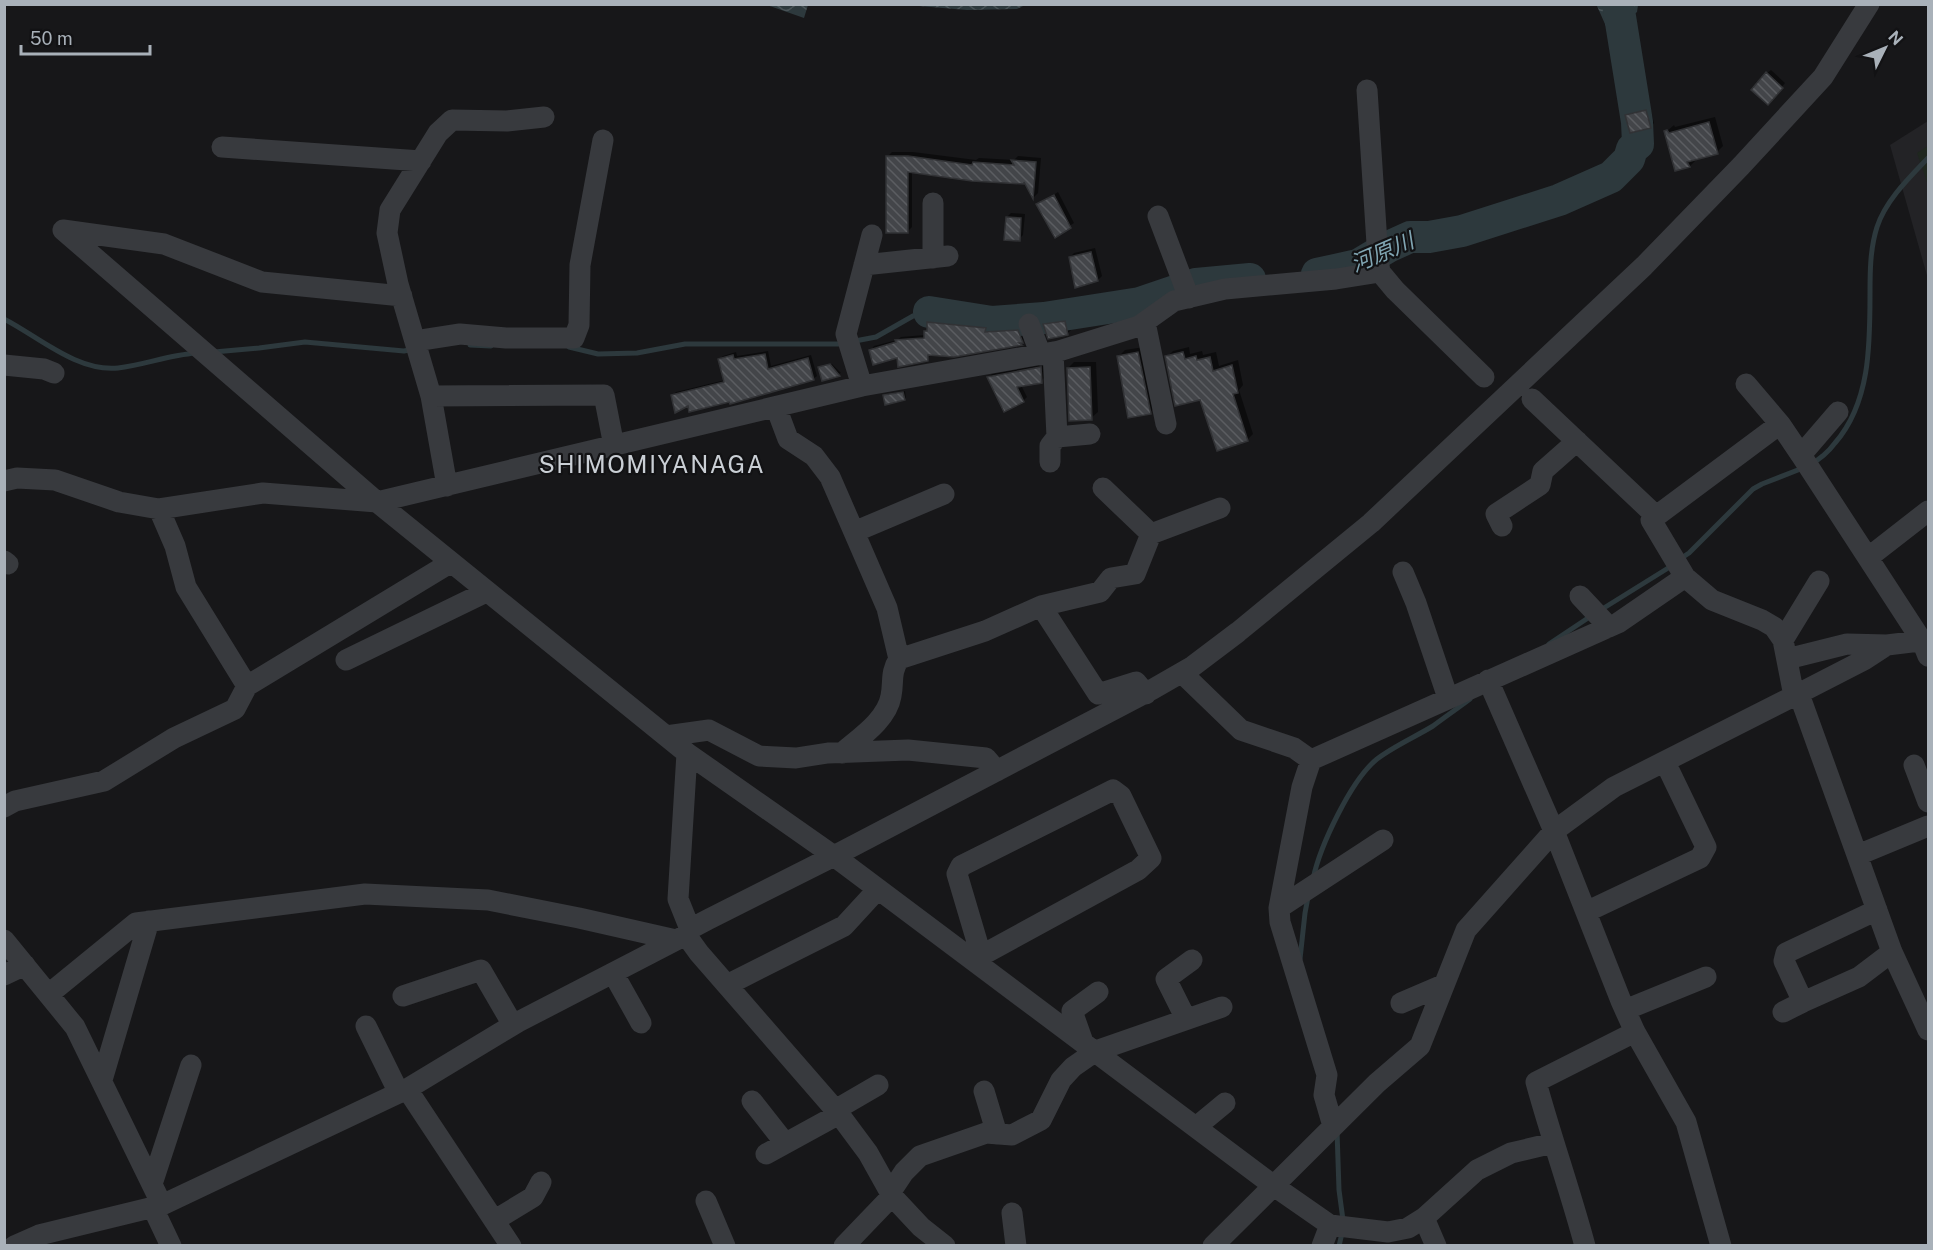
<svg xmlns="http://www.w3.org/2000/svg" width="1933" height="1250" font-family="'Public Sans','Noto Sans JP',sans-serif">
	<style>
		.built { fill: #232326 }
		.pitch { fill: #1f271f }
		.water { fill: url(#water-waves) }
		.shadow { fill: #0007 }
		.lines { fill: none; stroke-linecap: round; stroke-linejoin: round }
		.stream { stroke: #2d393d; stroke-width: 5 }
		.river { stroke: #2d393d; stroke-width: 32 }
		.building { fill: url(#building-back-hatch); stroke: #313235; stroke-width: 1.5 }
		.minor { stroke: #383a3e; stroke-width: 21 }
		.labels { text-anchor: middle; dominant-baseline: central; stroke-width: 4.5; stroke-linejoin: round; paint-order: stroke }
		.water-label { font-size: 22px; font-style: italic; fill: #81a6b3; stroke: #121214 }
		.quarter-label { font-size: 24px; letter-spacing: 1.5px; fill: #cacfd5; stroke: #121214 }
	</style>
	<defs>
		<pattern id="water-waves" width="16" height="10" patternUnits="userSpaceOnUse" patternTransform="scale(1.5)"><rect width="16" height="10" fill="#2d393d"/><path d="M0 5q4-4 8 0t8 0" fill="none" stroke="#495357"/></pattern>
		<pattern id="building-back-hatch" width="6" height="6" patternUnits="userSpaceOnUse" patternTransform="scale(1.5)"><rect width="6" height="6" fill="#434549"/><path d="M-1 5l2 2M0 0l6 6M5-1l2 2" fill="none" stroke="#5b5d61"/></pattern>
	</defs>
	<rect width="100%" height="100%" fill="#171719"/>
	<path class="built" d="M1928,121V279L1890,145Z"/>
	<path class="pitch" d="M1928,146V185L1917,153Z"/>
	<path class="water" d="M767,5H808L804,18Z
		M907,5H1025L1017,9L967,10Z
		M1589,5H1638L1637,12L1609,33L1597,6Z"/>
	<path class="shadow" d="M1771,70L1785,83L1772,99L1767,73Z
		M1650,107L1654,123L1650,127L1627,115L1631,111Z
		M1715,117L1723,146L1717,152L1696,160L1690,166L1676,169L1666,132L1674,125L1675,127Z
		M892,152H913L976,160L979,158L1014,160L1018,156L1041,158L1038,193L1034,197L1025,181L912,171V227L907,232L887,157Z
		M1058,192L1074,223L1055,235L1038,205Z
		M1011,213L1025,214L1023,235L1019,239L1007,217Z
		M1095,248L1102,276L1098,280L1070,257L1074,253Z
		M1068,318L1071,330L1067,334L1045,325L1048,321Z
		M932,319L989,325L988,329L1021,327L1025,338L1021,343L954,355L931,354L927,360L871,350L874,346L897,340L901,337L925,335L929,323Z
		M1144,347L1156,406L1150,412L1119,356L1125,350Z
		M1189,347L1190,354L1202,351L1203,355L1216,352L1219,366L1238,360L1243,385L1239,390L1253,434L1247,440L1201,399L1167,357L1173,351Z
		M768,351L771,366L811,355L817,376L813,379L730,401L689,404L672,396L676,392L725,380L720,359L723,356L736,352L737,356Z
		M1074,362H1096L1098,412L1091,418L1068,368Z
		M832,364L841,373L823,379L822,366Z
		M1044,365V378L1041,381L1021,385L1027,397L1023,401L989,377L992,374Z
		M905,391L906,398L905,399L885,396Z"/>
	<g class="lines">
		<path class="stream" d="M4,319C39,337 77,372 118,368C144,365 169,355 196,353
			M855,341L876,337L913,316L929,312
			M470,345L491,346
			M569,347L598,354L637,353L685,344H843
			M214,352L259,348L305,342L404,351L414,349
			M1811,464C1820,459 1829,451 1835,443C1870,403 1870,345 1870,295C1870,272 1870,249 1877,227C1886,200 1909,178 1928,158
			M1680,559L1689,553L1753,489L1762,484L1803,468
			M1599,611L1673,565
			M1549,644L1591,616
			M1313,879C1320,846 1351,780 1377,759C1394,746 1415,737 1433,726C1445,717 1458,708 1470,699
			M1300,959L1305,913L1308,897
			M1337,1131L1339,1190L1343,1220
			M1339,1246L1342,1233"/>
		<path class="river" d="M1317,274L1358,265L1388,247L1410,237H1429L1462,231L1559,200L1611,177L1629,159L1632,149L1638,144L1637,122L1618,4
			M929,312L992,322L1044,318L1140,303L1196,284L1250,279"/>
	</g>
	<path class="building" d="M1766,72L1783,88L1768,105L1751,90Z
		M1646,110L1651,128L1630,133L1625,115Z
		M1709,122L1718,154L1687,162L1690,167L1675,171L1664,131L1667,130L1669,133Z
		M886,156H908L972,165L973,162L1014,165L1011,160L1036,162L1033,199L1024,182V184L972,181L908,172V233H886Z
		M1054,195L1071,228L1055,238L1036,204Z
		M1006,217L1021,218L1020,241L1004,240Z
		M1091,252L1098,281L1075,288L1069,257Z
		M1065,321L1068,335L1048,339L1043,324Z
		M927,322L986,328L985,332L1018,330L1023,343H1019L1022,345L954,357L928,355V361L898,367L897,358L873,365L869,350L896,342L895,340L924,338V331H927Z
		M1138,352L1151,414L1128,418L1117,356Z
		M1183,352L1185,359L1196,356L1197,360L1210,357L1213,371L1232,365L1238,393L1233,394L1248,441L1217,451L1200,400L1175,406L1165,356Z
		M765,354L768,369L808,358L814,380L730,404L729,402L689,412L688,406L675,413L671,395L724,382L718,359L733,355L734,359Z
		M830,364L840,376L822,381L818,367Z
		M1041,367L1042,383L1017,387L1024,402L1004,412L987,377Z
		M1090,367L1092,420L1069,421L1067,368Z
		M903,392L905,400L885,405L883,395Z"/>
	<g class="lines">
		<path class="minor" d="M1367,90L1378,259L1380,272L1395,290L1484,377
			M222,147L421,161
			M1158,216L1189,298
			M933,258V203
			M864,265L948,256
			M402,296L262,282L164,244L63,230L377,502L687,753L834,856L1274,1186L1330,1225L1388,1232L1408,1228L1424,1218L1477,1170L1511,1153L1553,1143
			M1145,322L1166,424
			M1029,324L1041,355
			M415,341L460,334L506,338H574L579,325L580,265L603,140
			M4,365L44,369L54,373
			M1746,384L1780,424L1801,455
			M862,386L846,334L872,235
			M431,396L604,395L614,446
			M1532,399L1656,516
			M776,407L788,439L814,456L830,477L854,532L944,494
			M1838,412L1801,455L1922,641L1928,656
			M1780,424L1651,520L1685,577L1712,600L1762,620L1774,627L1783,640L1794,696
			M1057,437L1090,434
			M1050,462V446L1057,437L1053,352
			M4,481L17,478L55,480L119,502L159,509L263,493L377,502L862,386L1059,351L1139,326L1174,301L1225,289L1336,279L1380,272
			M447,486L431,396L398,284L387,233L390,210L438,133L452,120L507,121L544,117
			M1103,488L1151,534
			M159,509L175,546L186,587L247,686L450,563
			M1502,526L1496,514L1540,485L1543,471L1577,441
			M854,532L887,608L899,659L985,631L1041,606L1098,694L1136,682L1146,694
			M1869,557L1928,511
			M4,561L8,564
			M1403,572L1416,603L1448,698
			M1580,596L1609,627
			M1041,606L1100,592L1111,578L1135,574L1151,534L1220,508
			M1783,640L1819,581
			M1787,659L1847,644L1887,645
			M346,660L486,592
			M1182,673L1241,730L1294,748L1311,760
			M1488,680L1554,831L1621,1001L1635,1032L1686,1122L1721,1246
			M1799,694L1892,952L1928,1030
			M666,736L709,730L759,756L796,758L828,753L908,750L986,758L997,771
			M687,753L678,899L690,929
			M842,753C859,738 887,720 891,696C894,681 890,673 899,659
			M1914,765L1928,802
			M4,807L15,801L104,781L174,738L235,709L247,686
			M1858,855L1928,826
			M1279,908L1383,840
			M1877,910L1786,953L1784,961L1803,1002L1859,977L1892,952
			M1586,912L1700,858L1706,847L1665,762
			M686,935L699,953L839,1114L868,1153L892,1196L921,1227L945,1246
			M4,940L75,1027L162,1205
			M973,960L1138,870L1151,858L1121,796L1113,790L961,866L957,874L981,955
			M613,973L641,1023
			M4,975L25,965
			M727,985L844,926L878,889
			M49,994L136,923L365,894L488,900L579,918L676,940
			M403,996L481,970L513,1025
			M1401,1003L1443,985
			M1625,1010L1706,977
			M1783,1012L1803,1002
			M1186,1019L1166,979L1192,960
			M366,1026L399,1093
			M1083,1042L1072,1011L1098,992
			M102,1080L149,921
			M407,1089L511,1246
			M984,1091L997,1134
			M752,1101L785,1143
			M835,1110L878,1085
			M1333,1126L1324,1095L1327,1075L1280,922L1279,908L1302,787L1311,760L1618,623L1685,577
			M1196,1127L1225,1103
			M766,1154L839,1114
			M152,1184L191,1065
			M890,1193L904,1172L920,1156L986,1133L1012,1135L1041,1120L1061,1080L1073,1067L1096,1051L1222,1007
			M706,1201L725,1246
			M153,1208L171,1246
			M1012,1213L1016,1246
			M1424,1218L1436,1246
			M495,1220L533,1197L541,1182
			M14,1246L39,1235L162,1205L407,1089L518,1022L686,935L690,929L709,919L834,856L1153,689L1193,666L1238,632L1371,523L1644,266L1741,166L1823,77L1869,4
			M844,1246L892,1196
			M1213,1246L1377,1083L1420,1046L1466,930L1554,831L1614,787L1794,696L1864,660L1887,645L1928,640
			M1322,1246L1330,1225
			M1585,1246C1570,1190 1551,1137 1536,1082L1635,1032"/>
	</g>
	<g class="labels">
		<g class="water-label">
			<text transform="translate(1382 252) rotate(-23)">河原川</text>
		</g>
		<g class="quarter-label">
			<text x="652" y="464">SHIMOMIYANAGA</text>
		</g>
	</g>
	<rect width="1933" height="1250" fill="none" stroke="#a9b1b9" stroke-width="12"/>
	<g transform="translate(1885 48) rotate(47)" stroke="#121214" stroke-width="4.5" paint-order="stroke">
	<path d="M0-4.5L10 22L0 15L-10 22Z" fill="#a9b1b9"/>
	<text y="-9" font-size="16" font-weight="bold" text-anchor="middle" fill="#a9b1b9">N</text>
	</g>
	<path d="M21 45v9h129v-9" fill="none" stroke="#a9b1b9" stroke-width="3"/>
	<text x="30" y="45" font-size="18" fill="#a9b1b9" stroke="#121214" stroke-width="4.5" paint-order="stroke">50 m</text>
</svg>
